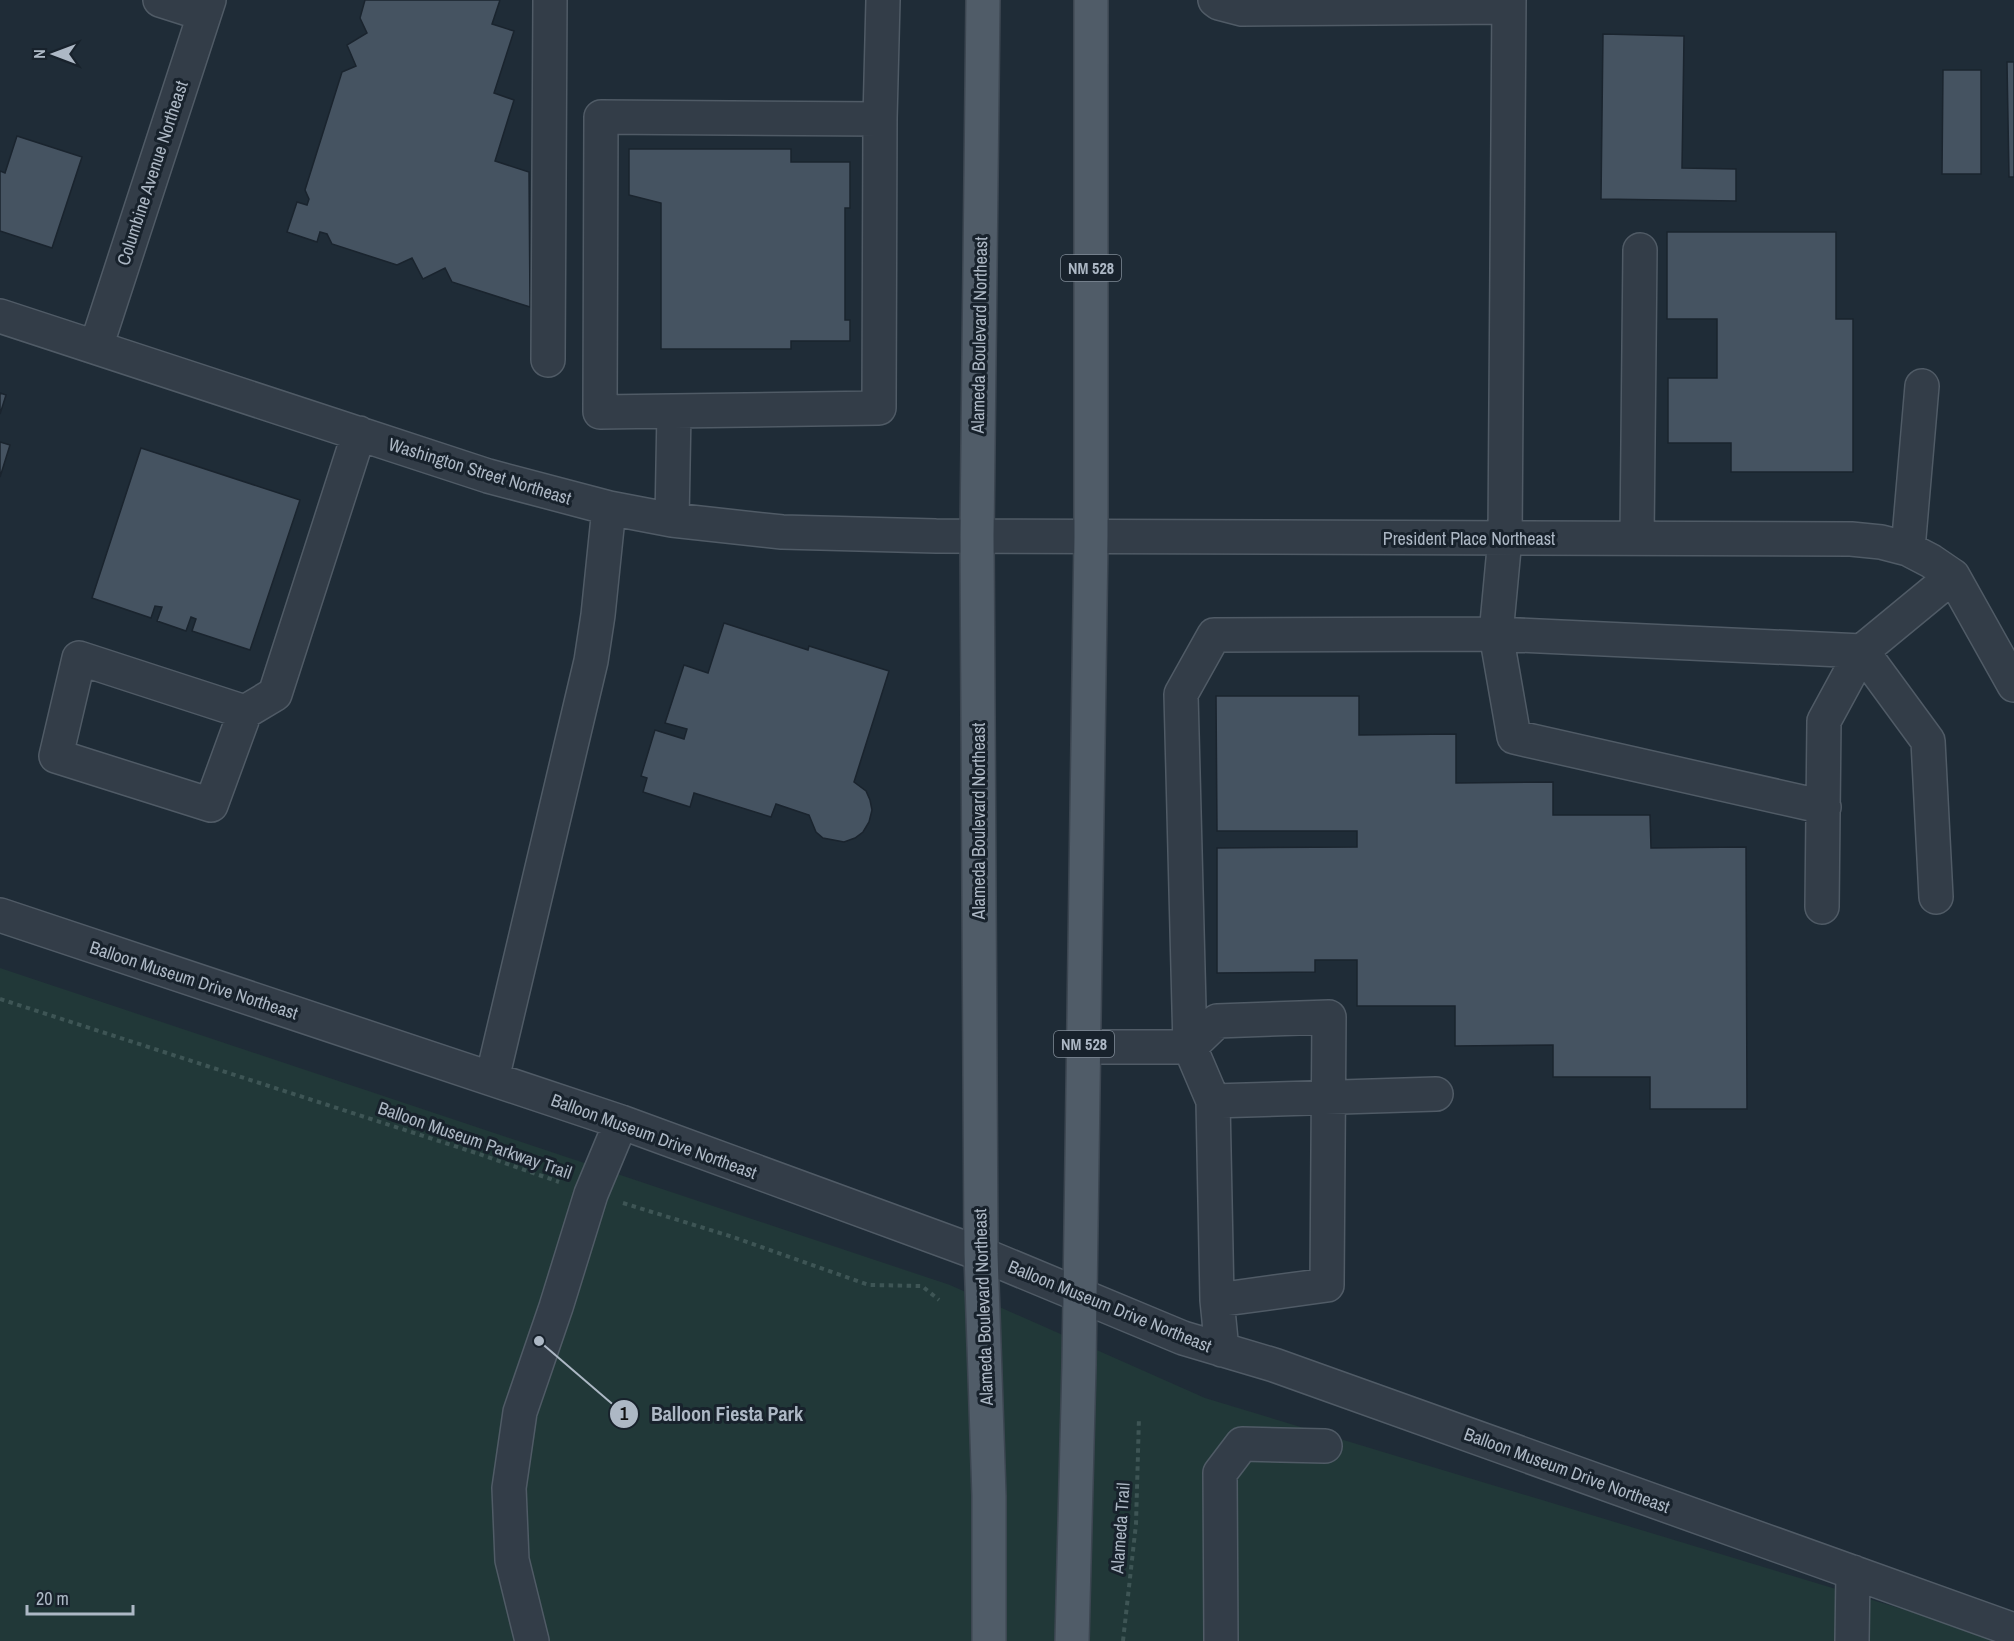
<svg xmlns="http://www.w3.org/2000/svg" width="2014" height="1641" font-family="'Archivo Narrow',sans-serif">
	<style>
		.green { fill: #213838 }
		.building { fill: #455361; stroke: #1a242e; stroke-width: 1.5 }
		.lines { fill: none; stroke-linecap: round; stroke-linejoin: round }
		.minor-casing { stroke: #505b66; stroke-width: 36 }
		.major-casing { stroke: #3c4651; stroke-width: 36 }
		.path { stroke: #3e5555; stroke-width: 4; stroke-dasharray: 4.5 4.5; stroke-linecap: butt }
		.minor { stroke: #333d48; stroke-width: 33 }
		.major { stroke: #505c68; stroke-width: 33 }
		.labels { text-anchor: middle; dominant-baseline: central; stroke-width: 6; stroke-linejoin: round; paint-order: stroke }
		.shield { fill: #18222c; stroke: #808b97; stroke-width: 1.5 }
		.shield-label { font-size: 16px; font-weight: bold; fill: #adb8c5 }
		.street-label { font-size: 18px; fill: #adb8c5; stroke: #18222c }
		.leader { fill: none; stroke: #adb8c5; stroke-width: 2 }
		.callout-dot { fill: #adb8c5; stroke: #18222c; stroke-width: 2 }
		.mark-label { font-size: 18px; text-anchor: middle; font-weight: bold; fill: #111 }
		.callout-label { font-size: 20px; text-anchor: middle; font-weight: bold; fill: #adb8c5; stroke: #18222c; stroke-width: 6; stroke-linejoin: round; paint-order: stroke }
	</style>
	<rect width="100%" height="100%" fill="#1f2c37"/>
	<path class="green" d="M0,968L950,1285L1205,1398L2008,1641H0Z"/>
	<path class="building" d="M365,0H500L492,24L514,31L494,93L514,100L495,161L529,172L530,307L452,282L445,268L423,279L412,258L397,265L332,244L327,234L320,232L317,242L287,232L297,202L307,205L309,199L305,190L342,72L356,66L347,45L367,33L360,18Z
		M1603,34L1684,36L1682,168L1736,169V201L1601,199Z
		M2007,62H2014V177H2009Z
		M1943,70H1981V174H1942Z
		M17,136L82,157L52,248L0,231V171L5,173Z
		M629,149H791V162H850V208H845V320H850V341H791V349H661V203L629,195Z
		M1667,232H1836V319H1853V472H1731V443H1668V378H1717V319H1667Z
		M0,393L6,395L0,414Z
		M0,442L10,445L0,477Z
		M141,448L300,500L250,650L192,631L196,619L191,617L186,631L157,621L162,607L155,606L151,618L92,598Z
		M724,623L808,650L809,646L889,671L854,782L866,791L870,800L872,810L869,822L863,832L855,838L844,842L823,838L816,832L809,815L776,804L771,817L694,793L690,807L643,792L647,778L641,776L655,730L684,739L687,729L665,723L684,665L708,673Z
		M1216,696H1359V735L1456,734V783L1553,782V815H1650L1651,848L1746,847L1747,1109H1650V1077H1553V1045L1455,1046V1006H1357V960H1315V972L1217,973V848L1357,847V831H1217Z"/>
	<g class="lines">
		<defs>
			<path id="minor" d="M160,0L204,14
				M1215,0L1219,3L1242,9L1509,7
				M1509,0L1505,538L1496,634L1862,651L1953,576
				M880,119L601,117L600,412L879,408L880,119L883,0
				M0,316L488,476L609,508L672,520L782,532L936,536L1851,539L1881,542L1908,549L1931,561L1953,576L2014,685
				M96,347L209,0
				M548,360L550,0
				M672,520L674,411
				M1637,538L1640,250
				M1908,549L1922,386
				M245,712L211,805L56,756L79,658L245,712L275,694L359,433
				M1822,907L1824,721L1862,651L1928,741L1936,897
				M0,915L621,1122L981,1254L1183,1338L1274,1365L2014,1630
				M1084,1047H1190L1181,694L1214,635L1496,634L1514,737L1824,807
				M492,1079L591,661L598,615L609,508
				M1213,1101L1436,1094
				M1217,1300L1327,1285L1329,1017L1217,1021L1190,1047L1213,1101L1217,1300L1222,1350
				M532,1641L512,1560L509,1488L520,1412L556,1307L591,1194L621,1122
				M1221,1641L1220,1473L1242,1444L1325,1446
				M1852,1641L1853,1572"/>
			<path id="major" d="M983,0L977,536L981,1254L989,1496V1641
				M1072,1641L1079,1365L1091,537V0"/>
		</defs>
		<use href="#minor" class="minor-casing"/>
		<use href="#major" class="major-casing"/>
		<path class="path" d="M0,999L476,1153L559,1182
			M623,1203L733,1237L869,1285L922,1286L939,1300
			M1123,1641L1136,1524L1139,1417"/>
		<use href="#minor" class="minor"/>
		<use href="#major" class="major"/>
	</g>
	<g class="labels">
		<g class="shield">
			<rect x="1061" y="255" width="60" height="26" rx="4.5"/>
			<rect x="1054" y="1031" width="60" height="26" rx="4.5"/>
		</g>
		<g class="shield-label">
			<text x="1091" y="268">NM 528</text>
			<text x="1084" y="1044">NM 528</text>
		</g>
		<g class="street-label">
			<text transform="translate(152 173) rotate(-72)">Columbine Avenue Northeast</text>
			<text transform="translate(979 335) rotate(-89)">Alameda Boulevard Northeast</text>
			<text transform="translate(480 471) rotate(17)">Washington Street Northeast</text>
			<text x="1469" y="538">President Place Northeast</text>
			<text transform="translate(978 821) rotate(-90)">Alameda Boulevard Northeast</text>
			<text transform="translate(194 980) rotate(18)">Balloon Museum Drive Northeast</text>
			<text transform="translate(654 1136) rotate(20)">Balloon Museum Drive Northeast</text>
			<text transform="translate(475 1140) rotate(19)">Balloon Museum Parkway Trail</text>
			<text transform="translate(1110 1306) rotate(22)">Balloon Museum Drive Northeast</text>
			<text transform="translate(983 1307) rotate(-92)">Alameda Boulevard Northeast</text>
			<text transform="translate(1567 1470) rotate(20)">Balloon Museum Drive Northeast</text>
			<text transform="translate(1120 1528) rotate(-86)">Alameda Trail</text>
		</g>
	</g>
	<path class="leader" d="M539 1341L624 1414"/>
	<g class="callout-dot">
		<circle cx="539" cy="1341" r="6"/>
		<circle cx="624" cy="1414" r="15"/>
	</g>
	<g class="mark-label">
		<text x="624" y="1420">1</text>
	</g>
	<g class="callout-label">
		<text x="727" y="1421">Balloon Fiesta Park</text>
	</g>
	<g transform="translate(54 54) rotate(270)" stroke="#18222c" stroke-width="4.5" paint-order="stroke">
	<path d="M0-4.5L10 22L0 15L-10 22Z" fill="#adb8c5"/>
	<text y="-9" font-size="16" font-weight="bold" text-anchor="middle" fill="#adb8c5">N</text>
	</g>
	<path d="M27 1605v9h106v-9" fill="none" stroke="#adb8c5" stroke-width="3"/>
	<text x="36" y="1605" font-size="18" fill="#adb8c5" stroke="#18222c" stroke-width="4.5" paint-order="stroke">20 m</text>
</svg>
